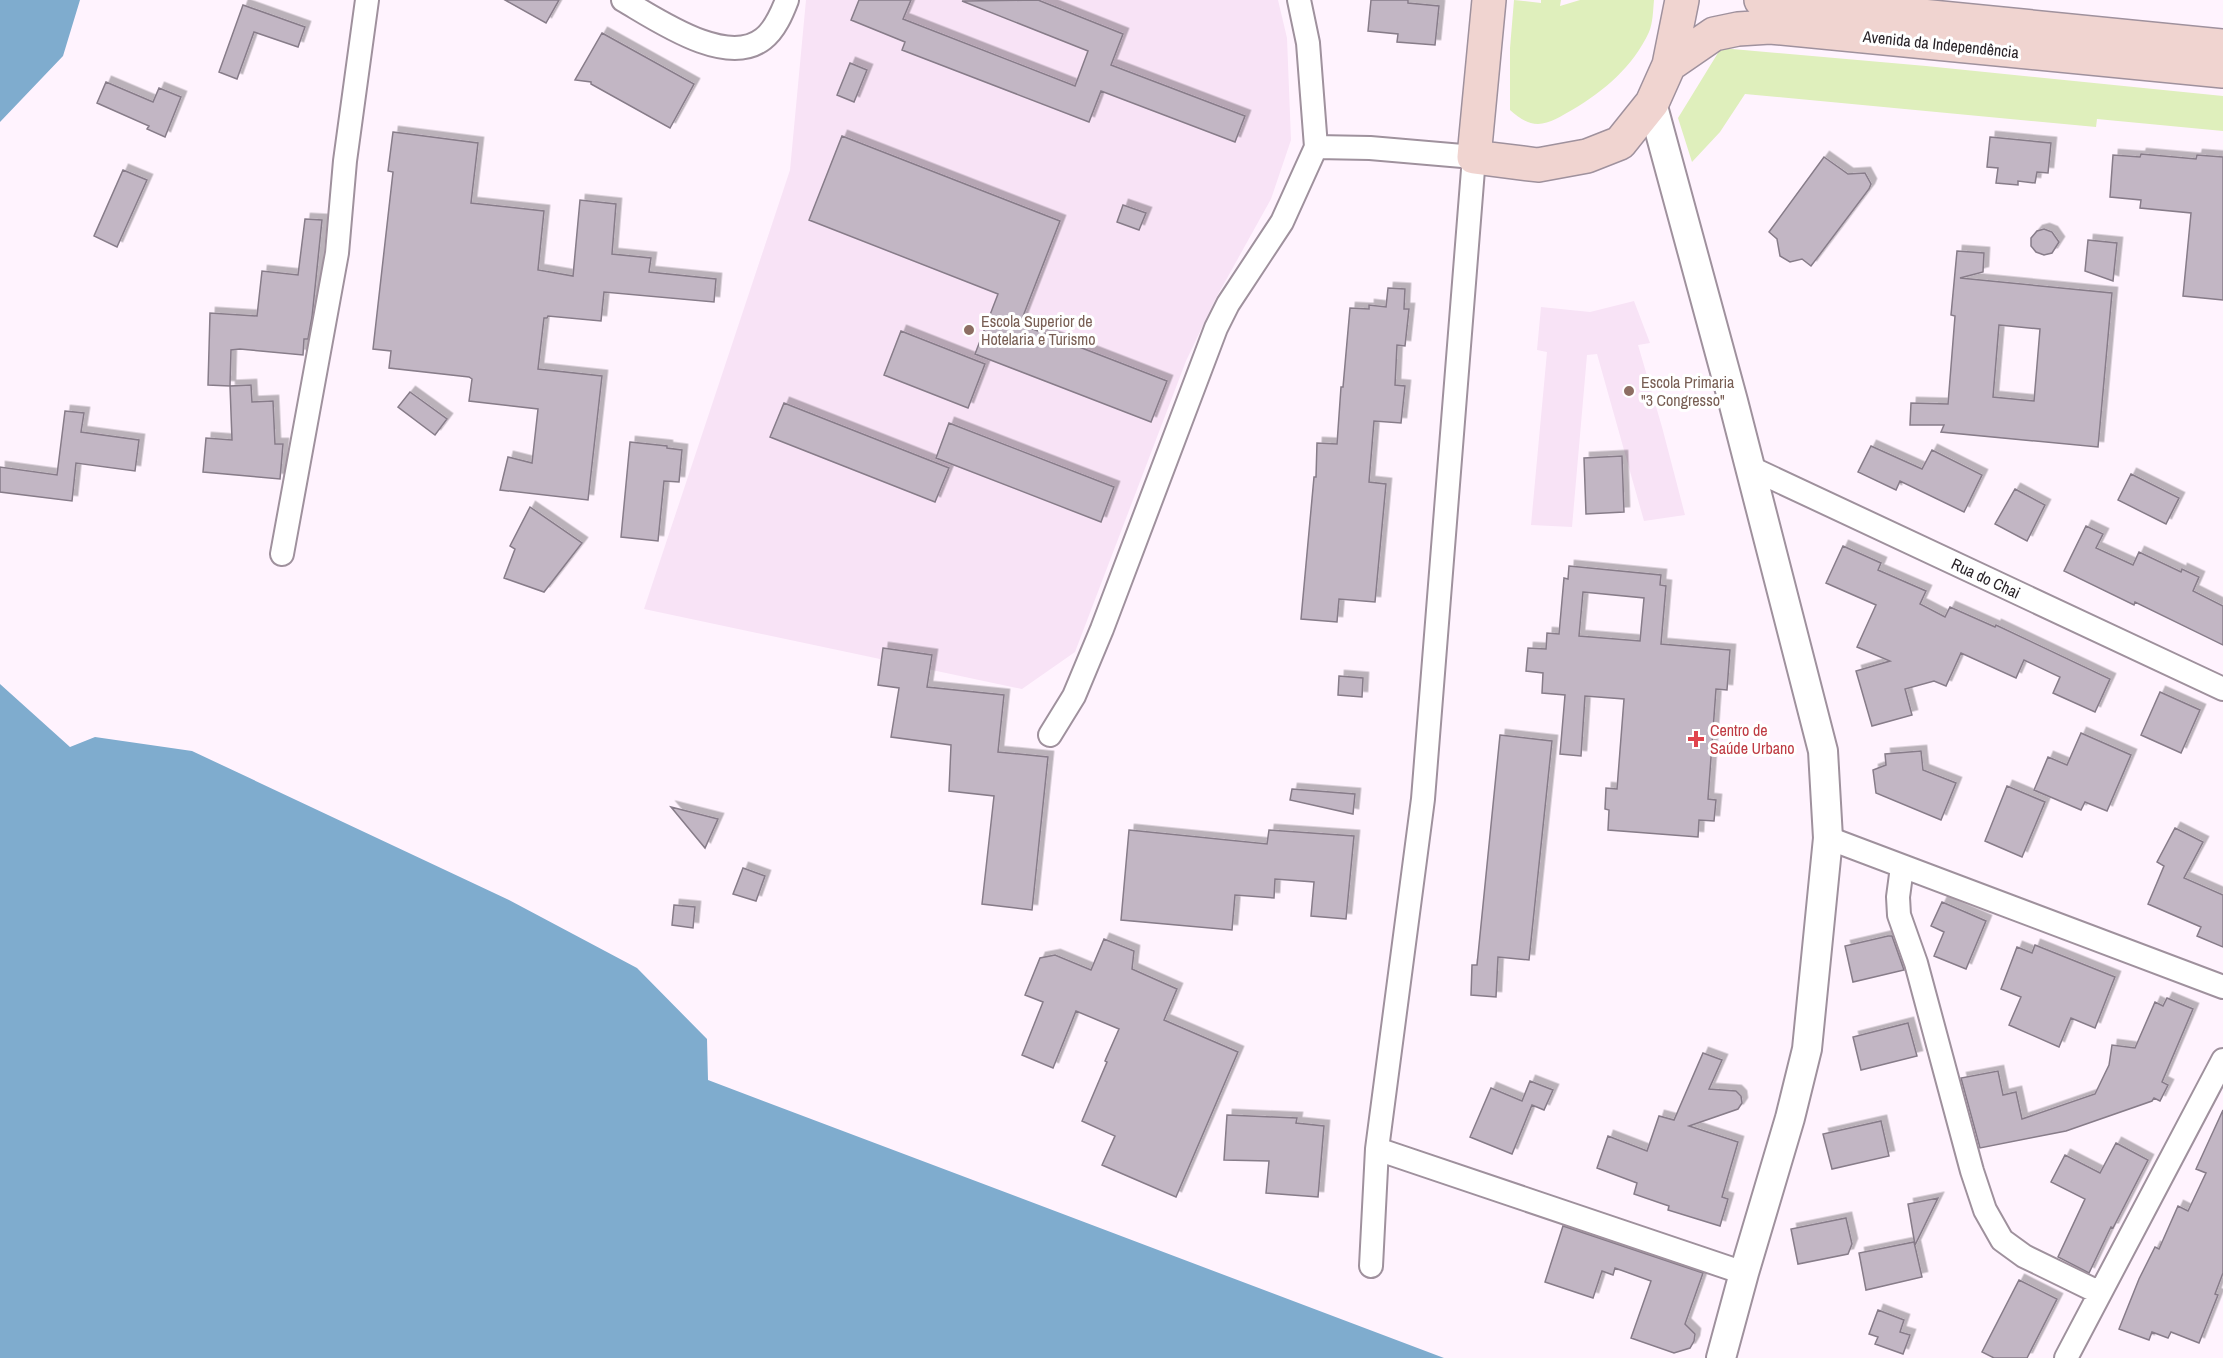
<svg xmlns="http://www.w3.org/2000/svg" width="2223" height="1358" font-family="'Archivo Narrow',sans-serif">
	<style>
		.built { fill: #f8e3f6 }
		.green { fill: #dfefbc }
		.water { fill: #7facce }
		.building { fill: #c2b6c4; stroke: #877c89; stroke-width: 1.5; fill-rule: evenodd; filter: url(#shadow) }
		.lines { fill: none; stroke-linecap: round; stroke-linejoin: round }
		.minor-casing { stroke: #9f919d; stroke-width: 26 }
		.tertiary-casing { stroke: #9f919d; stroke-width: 32 }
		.secondary-casing { stroke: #9f919d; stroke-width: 36 }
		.minor { stroke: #fff; stroke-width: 22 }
		.tertiary { stroke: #fff; stroke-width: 28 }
		.secondary { stroke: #f0d4d0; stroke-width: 33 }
		.education-dot { fill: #8d6e63; stroke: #fff; stroke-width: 2 }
		.health-dot { fill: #e0444e; stroke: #fff; stroke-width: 2 }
		.labels { text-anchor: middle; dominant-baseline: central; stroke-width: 6; stroke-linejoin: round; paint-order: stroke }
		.street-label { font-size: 16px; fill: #292328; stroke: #fff }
		.education-label { font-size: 16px; fill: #785e54; stroke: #fff; text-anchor: start }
		.health-label { font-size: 16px; fill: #be3a42; stroke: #fff; text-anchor: start }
	</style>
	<defs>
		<filter id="shadow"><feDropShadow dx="5.5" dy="-5.5" stdDeviation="0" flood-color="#0004"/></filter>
	</defs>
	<rect width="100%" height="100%" fill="#fff3fe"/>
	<path class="built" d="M806,0H1278L1287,38L1291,140L1271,199L1216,298L1186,361L1075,652L1022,689L644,609L790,170Z
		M1634,301L1650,343L1638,345L1662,427L1685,515L1644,521L1597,354L1587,355L1572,527L1531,525L1547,352L1537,350L1541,307L1590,312Z"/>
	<path class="green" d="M1514,0L1541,3V0H1561L1560,6L1580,0H1654C1653,10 1653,23 1649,32C1633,67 1604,91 1572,110C1563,115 1549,124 1538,124C1527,124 1518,117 1510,110V48Z
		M1721,48L1926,66L2223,96V131L2097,119L2096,127L1745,94L1720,132L1692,162L1678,118Z"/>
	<path class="water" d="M0,0H80L63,56L0,122Z
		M0,684L70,747L95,737L192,751L509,900L637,968L707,1039L708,1080L1444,1358H0Z"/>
	<path class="building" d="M505,0H559L546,23Z
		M859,0H911L903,19L1075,86L1088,51L962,1L1038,0L1123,34L1111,65L1245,116L1235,142L1101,91L1089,122L902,50L905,42L851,20Z
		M1371,0H1408V3L1439,6L1435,45L1397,42L1398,34L1368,31Z
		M243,5L305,27L298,47L254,32L237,79L219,72Z
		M602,33L694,84L670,128L591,84V82L575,80Z
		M850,63L867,70L854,102L837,95Z
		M106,82L153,102L159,88L181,97L165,137L147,129L149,126L97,103Z
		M393,132L478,143L471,203L544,211L538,270L573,276L580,200L616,204L612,254L651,258L649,272L716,279L714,302L604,292L601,321L548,316L547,318H544L538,369L602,376L588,500L500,490L508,457L532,463L538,409L469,401L472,379L469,377L389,368L391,351L373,349L393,172L388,171Z
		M842,136L1060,221L1020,324L1167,381L1151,422L975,354L998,294L809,220Z
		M1990,137L2051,143L2048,173L2037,172L2035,183L2018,181V185L1996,183L1998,168L1987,167Z
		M2141,154L2196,159L2197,155L2223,157V300L2183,296L2191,213L2140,208L2141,200L2110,197L2113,155L2140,157Z
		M1824,157L1848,174L1865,173L1871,184L1869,189L1811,266L1802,259L1790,262L1780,256L1777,239L1769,232Z
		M123,170L147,180L117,247L94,236Z
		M1123,205L1146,213L1139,230L1117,222Z
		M305,219L322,220L312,317L308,339H304L303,355L240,349L231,350L230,386L208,385L210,313L257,316L262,271L298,275Z
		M2044,229L2052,232L2059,242L2052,253L2044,255L2036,252L2031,246V238L2037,231Z
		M2088,240L2117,243L2113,281L2085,271Z
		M1957,251L1984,253L1983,272L1960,278L2112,293L2098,447L1941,432L1944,425H1910L1911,403L1948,404L1955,316L1951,315ZM1999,325L2040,329L2034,401L1993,397Z
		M1388,288L1405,289L1404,309H1409L1405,346L1397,345L1395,385L1405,386L1401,423L1374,421L1369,482L1386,484L1375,602L1339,599L1337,622L1301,619L1314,477H1316L1317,443L1337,444L1341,387H1343L1350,308L1369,309V305L1386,307Z
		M901,331L985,364L968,408L884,375Z
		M251,385L252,402L273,401L275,444H283L280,479L203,472L206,438L232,440L230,386Z
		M410,392L447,419L435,435L398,407Z
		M784,403L949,468L935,502L770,437Z
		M65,411L84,413L81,432L139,440L135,471L76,463L72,501L0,492V467L57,475Z
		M949,423L1114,487L1101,522L936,458Z
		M630,442L667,446V448L682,450L679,482L664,481L658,541L621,537Z
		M1871,446L1922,469L1932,450L1982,475L1964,512L1900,481L1896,490L1858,472Z
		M1622,456L1624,512L1586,514L1584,458Z
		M2131,474L2179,498L2166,524L2118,500Z
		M2015,489L2045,505L2027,541L1995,524Z
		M530,507L582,543L544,592L504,578L515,549L510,546Z
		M2086,526L2103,534L2096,548L2133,565L2139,552L2181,572L2182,569L2199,577L2193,591L2223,606V645L2135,602L2134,605L2064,571Z
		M1843,546L1881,563L1878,570L1926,591L1920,604L1945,617L1950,607L1995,627L1996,625L2110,679L2095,712L2053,693L2060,677L2024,660L2016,678L1961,653L1946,686L1934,681L1905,689L1912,715L1872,726L1856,671L1890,661L1857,647L1876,605L1826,583Z
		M1569,566L1661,575L1660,585L1666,586L1661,644L1730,650L1727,690L1716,689L1708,799L1716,800L1714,821L1699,820L1698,837L1608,830L1609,810L1605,809L1606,788L1617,789L1624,699L1585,696L1581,756L1560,754L1565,695L1542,693L1543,673L1526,671L1528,648L1546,649L1547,633L1559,634L1564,578L1568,579ZM1583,592L1644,598L1640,641L1579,636Z
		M883,648L932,655L927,687L1004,695L998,752L1048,757L1032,910L982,904L994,796L949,791L951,745L891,737L899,688L878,685Z
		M1339,676L1363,678L1362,697L1338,695Z
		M2160,692L2200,710L2181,753L2141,735Z
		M2081,733L2131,755L2107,811L2085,802L2081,810L2034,790L2048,757L2067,765Z
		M1500,735L1552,741L1529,960L1498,957L1496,997L1471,995L1472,965H1477Z
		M1921,751L1923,770L1956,783L1941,820L1876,793L1873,770L1886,765L1885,754Z
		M2007,786L2045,802L2022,857L1985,841Z
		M1292,789L1355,794L1353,814L1290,800Z
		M671,807L718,819L705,848Z
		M2175,828L2203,842L2184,878L2223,895V947L2197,936L2201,927L2148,904L2164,866L2157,862Z
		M1129,830L1267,844L1269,830L1354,836L1346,919L1311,916L1314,882L1275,879L1274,898L1235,895L1232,930L1121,920Z
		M743,868L765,876L756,901L733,894Z
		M1942,902L1986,921L1966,969L1934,956L1944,932L1931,926Z
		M674,905L695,907L693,928L672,925Z
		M1888,936H1892L1904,970L1853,982L1845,946Z
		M1104,939L1134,951L1132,969L1177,989L1164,1020L1238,1052L1176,1197L1102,1165L1115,1136L1082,1121L1107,1062L1105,1061L1119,1029L1076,1011L1053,1068L1022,1055L1043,1002L1025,995L1040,958L1055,955L1091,970Z
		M2035,945L2115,977L2095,1028L2071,1018L2059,1047L2009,1025L2021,997L2001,989L2017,947L2032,953Z
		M2167,998L2193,1009L2162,1082L2168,1085L2160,1101L2154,1098L2152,1101L2066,1131L1980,1148L1961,1078L1998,1071L2003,1095L2016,1092L2022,1119L2095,1094L2109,1065L2112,1045L2135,1048L2155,1002L2163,1006Z
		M1908,1023L1917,1056L1861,1070L1853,1037Z
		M1703,1053L1722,1060L1709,1089L1736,1091L1741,1096L1742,1103L1738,1109L1689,1126L1738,1142L1722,1197L1728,1199L1720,1226L1668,1210L1669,1206L1634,1194L1637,1183L1597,1168L1608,1136L1647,1151L1659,1116L1674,1120Z
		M1530,1081L1553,1090L1544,1110L1532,1105L1512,1154L1470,1137L1491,1088L1522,1101Z
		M2223,1110V1273L2215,1294L2218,1295L2199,1343L2171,1332L2168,1338L2152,1332L2149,1340L2119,1329L2139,1279L2155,1247L2159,1249L2178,1206L2188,1211L2206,1173L2196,1169Z
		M1227,1115L1297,1118L1296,1123L1324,1126L1318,1197L1266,1193L1269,1161L1224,1160Z
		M1881,1121L1889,1156L1832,1169L1823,1134Z
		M2116,1143L2148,1160L2113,1228L2111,1227L2089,1273L2058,1257L2085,1199L2051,1182L2065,1155L2100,1173Z
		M1938,1198L1915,1245L1908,1204Z
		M1846,1218L1852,1244L1848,1254L1798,1264L1791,1229Z
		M1563,1226L1703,1273L1685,1324L1695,1334L1694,1341L1690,1348L1674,1353L1631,1338L1651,1281L1615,1268L1613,1275L1602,1271L1593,1298L1545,1282Z
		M1914,1242L1922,1277L1866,1290L1859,1253Z
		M2019,1280L2057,1299L2027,1358H1994L1982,1352Z
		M1878,1310L1904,1320L1900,1332L1910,1335L1903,1354L1875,1344L1878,1337L1869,1334Z"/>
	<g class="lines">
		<defs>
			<path id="minor" d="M623,0C656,19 726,68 763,39C775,30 782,13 787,0
				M1316,147L1370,148L1474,157L1423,799L1377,1149L1371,1266
				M1749,467L2223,689
				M282,554L337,253L345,161L367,0
				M1050,735L1074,696L1102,629L1216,328L1228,304L1282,222L1316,147L1308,43L1299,0
				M1828,838L2223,987
				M1902,867L1898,897L1899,915L1916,963L1972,1171L1985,1210L2002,1240L2024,1256L2100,1293
				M1377,1149L1744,1273
				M2066,1358L2223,1060"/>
			<path id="tertiary" d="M1652,103L1733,401L1823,751L1828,838L1807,1049L1790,1118L1744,1273L1721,1358"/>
			<path id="secondary" d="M1489,0L1474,157L1538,165L1587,156L1620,143L1652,103L1669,65L1682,0
				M1761,0L2223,46
				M1669,65L1714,34L1738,29L1770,27L2223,71"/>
		</defs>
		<use href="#minor" class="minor-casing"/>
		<use href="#tertiary" class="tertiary-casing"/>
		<use href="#secondary" class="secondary-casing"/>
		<use href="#minor" class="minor"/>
		<use href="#tertiary" class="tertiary"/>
		<use href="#secondary" class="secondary"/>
	</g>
	<g class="education-dot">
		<circle cx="969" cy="330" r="6"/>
		<circle cx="1629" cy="391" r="6"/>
	</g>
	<path class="health-dot" d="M1693 730h6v6h6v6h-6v6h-6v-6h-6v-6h6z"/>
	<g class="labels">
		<g class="street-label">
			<text transform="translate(1941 44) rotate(6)">Avenida da Independência</text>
			<text transform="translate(1986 578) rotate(25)">Rua do Chai</text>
		</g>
		<g class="education-label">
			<text x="981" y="321">Escola Superior de<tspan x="981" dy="18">Hotelaria e Turismo</tspan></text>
			<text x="1641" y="382">Escola Primaria<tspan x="1641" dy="18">"3 Congresso"</tspan></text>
		</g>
		<g class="health-label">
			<text x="1710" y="730">Centro de<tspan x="1710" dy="18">Saúde Urbano</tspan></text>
		</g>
	</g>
</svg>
